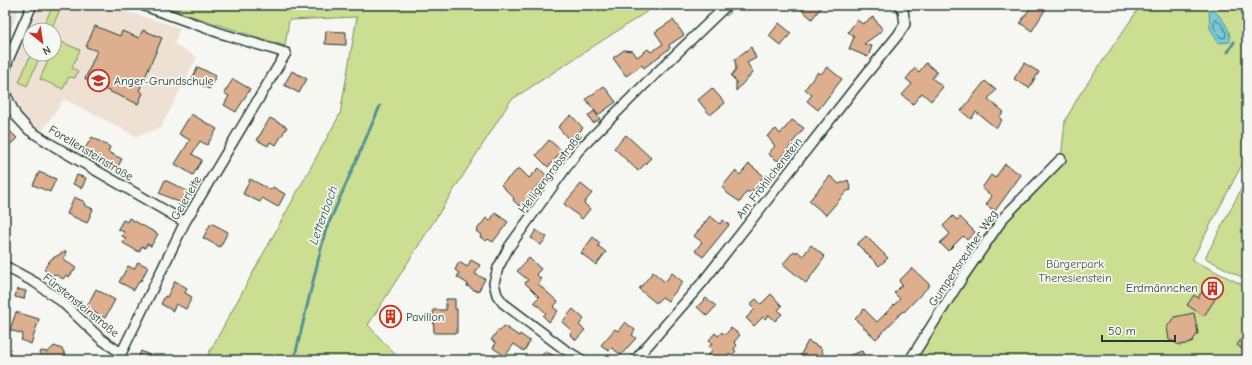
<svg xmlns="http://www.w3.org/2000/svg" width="1252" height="365" font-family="'Comic Neue',sans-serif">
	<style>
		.built { fill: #eee1d4; fill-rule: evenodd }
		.green { fill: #ccde92; stroke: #768e63 }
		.water { fill: #7ac9d7; stroke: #569196 }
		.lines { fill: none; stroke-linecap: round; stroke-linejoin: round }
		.shore { stroke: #437575; stroke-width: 1 }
		.stream { stroke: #569196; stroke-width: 3 }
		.building { fill: #ddaf8e; stroke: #1f3d34 }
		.minor-casing { stroke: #1f3d34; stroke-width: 12 }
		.minor { stroke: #f6f6f2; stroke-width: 9 }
		.labels { text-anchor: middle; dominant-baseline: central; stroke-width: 3.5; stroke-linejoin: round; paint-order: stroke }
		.poi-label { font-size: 12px; fill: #1f3d34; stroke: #f6f6f2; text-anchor: start }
		.street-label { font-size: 12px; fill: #1f3d34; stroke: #f6f6f2 }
		.park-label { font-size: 12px; fill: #425d47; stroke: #f6f6f2 }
		.water-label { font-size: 13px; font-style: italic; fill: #315955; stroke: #f6f6f2 }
	</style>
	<rect width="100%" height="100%" fill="#f6f6f2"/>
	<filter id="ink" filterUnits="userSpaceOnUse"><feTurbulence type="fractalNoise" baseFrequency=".025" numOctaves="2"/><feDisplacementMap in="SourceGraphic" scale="8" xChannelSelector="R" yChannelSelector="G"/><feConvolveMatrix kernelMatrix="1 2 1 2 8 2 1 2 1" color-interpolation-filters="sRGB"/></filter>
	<g filter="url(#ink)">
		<path class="built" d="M5,5H20L5,46Z
			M40,5H107L180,28L174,44L197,57L161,128L136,136L64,99L42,131L20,114L11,93V70ZM30,30H54V54H30Z"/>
		<path class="green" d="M53,5H62L51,30H42Z
			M157,5H657L511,100L368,325L400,360H205L340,114L357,17L289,20L285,46Z
			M705,5H734L727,16Z
			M1140,5H1247V155L1192,260L1247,287V360H910L1004,217L1061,159L1065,121L1080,94L1139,8Z
			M57,40L80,50L72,68L78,71L75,78L69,77L63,89L40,79L51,54H54V46Z
			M31,54H41L27,86L19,82Z
			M1247,178V280L1205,258Z"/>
		<path class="water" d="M1213,9C1222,19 1231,27 1230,42L1218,43L1210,28L1209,12Z"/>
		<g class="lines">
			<path class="shore" d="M1215,19C1221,22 1228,31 1225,38L1220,37L1214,27V20Z"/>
			<path class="stream" d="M1228,52L1234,42
				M294,360L325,232L380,106"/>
		</g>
		<path class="building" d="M796,5H823L812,19Z
			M1032,5H1048L1032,31L1020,23Z
			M873,17L883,30L864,44L872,46L868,57L849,49L854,37L848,32L857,20L863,24Z
			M673,20L684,35L669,45L670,48L644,68L642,65L626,76L613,58L624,50L633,51L637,57L648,49L651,52L663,44L655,32Z
			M779,23L791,33L781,46L769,36Z
			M95,26L120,36L122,31L139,38L143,30L162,38L139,91L143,93L138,104L97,86L98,84L85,79L97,51L86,47Z
			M326,31L346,32V45L325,44Z
			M751,47L756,58L747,63L753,72L736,91V81L731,76L736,69L735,59Z
			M926,63L937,72L932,78L943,87L931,101L922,93L913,104L902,95L912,84L906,79L915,68L919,72Z
			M1024,63L1039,72L1029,88L1014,79Z
			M198,67L216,76L209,89L191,80Z
			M827,67L842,79L818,110L807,101L812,95L805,89L818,72L821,74Z
			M292,71L307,79L299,93L284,85Z
			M233,79L250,89L236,112L224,105L229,96L224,93Z
			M985,81L996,90L988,99L1004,112L999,117L1002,120L996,128L976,112L971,119L961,111Z
			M604,86L616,102L598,115L586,99Z
			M712,88L725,103L710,115L698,100Z
			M594,111L600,119L593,123L588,116Z
			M191,114L217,129L207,145L200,141L192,154L202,160L193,175L175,164L190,140L179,134Z
			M571,115L583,128L578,133L580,134L571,142L558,127Z
			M270,118L287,127L276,145L270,142L268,146L257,140Z
			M792,120L804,128L778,161L768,154L775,146L767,136L776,129L780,134Z
			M9,130L17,138L5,150V134Z
			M626,135L651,158L638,171L614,148Z
			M92,137L110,147L108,152L122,159L117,168L84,150Z
			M549,140L562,151L548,167L536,155Z
			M749,164L764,176L751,193L747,191L740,202L727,193L722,187L735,171L740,175Z
			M1005,164L1021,175L995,211L986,205L992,196L982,188L991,175L995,178Z
			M519,168L529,178L539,168L547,176L530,194L531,198L525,204L523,202L519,206L513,200L514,198L501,185Z
			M39,172L56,179L50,192L33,185Z
			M77,175L86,178L82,188L73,184Z
			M830,176L839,184L848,180L851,190L847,191L826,215L809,201Z
			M250,179L271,190L273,187L285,194L278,207L262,198L260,202L243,194Z
			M165,180L187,191L181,203L159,193Z
			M581,184L592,193L584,203L590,209L582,219L564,204Z
			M74,197L85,202L84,205L93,209L87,223L67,214Z
			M495,213L508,222L493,242L488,239L486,241L480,237L481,235L476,231L486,218L490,221Z
			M710,216L720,224L723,220L729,225L703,257L695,251L702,242L694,236Z
			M953,216L957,220L960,217L975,232L967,240L963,236L948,251L940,243L950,234L943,226Z
			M129,218L158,234L151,246L147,244L145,248L142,246L139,252L123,243L126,238L122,236L124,232L118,229L123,220L127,222Z
			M211,223L228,232L220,247L203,238Z
			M536,230L547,237L541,245L531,238Z
			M866,236L888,258L879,266L857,244Z
			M593,237L600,243L598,246L606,252L596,265L581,253Z
			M811,245L825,257L806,283L783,264L794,251L796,253L797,251L803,256Z
			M66,251L64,260L76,268L69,277L66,275L63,279L55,274L50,277L44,269L51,259Z
			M529,258L541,269L536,274L541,279L538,284L558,302L553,307L558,311L549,322L543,316L546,313L534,302L539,297L525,283L528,280L517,271Z
			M471,260L480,265L475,274L485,279L478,292L467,286L468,284L457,277L459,273L455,270L459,262L467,267Z
			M138,262L148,267L141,281L140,280L134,290L119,282L128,266L134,269Z
			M912,268L930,285L904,312L903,311L876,339L855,319L864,309L877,322L900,299L894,293L902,285L899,281Z
			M653,272L665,282L672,273L683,282L668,301L662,297L656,303L639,289Z
			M175,281L187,288L185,293L192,297L186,309L176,304L173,311L161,304L165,296L167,297Z
			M1208,282L1221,290L1204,316L1187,305L1194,295L1198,298Z
			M17,289L26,291L24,299L15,297Z
			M96,289L115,300L105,318L86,308Z
			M771,294L782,306L778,310L782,314L775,321L769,315L765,319L763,317L754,326L746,318L755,309L750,304L756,299L761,304Z
			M706,298L716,306L707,316L697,307Z
			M446,299H455V309H457V333H434L433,310H446Z
			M573,309L584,319L579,325L585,330L576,340L570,334L572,331L562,322Z
			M391,310L398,318L390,325L383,317Z
			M16,312L39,319L31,344L21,340L23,334L10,330Z
			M1194,313L1198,333L1191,343L1179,345L1169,339L1167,327L1174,317Z
			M625,322L635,330L632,335L636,338L621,355L612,348L609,351L601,345L615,329L618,331Z
			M504,326L519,336L520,334L530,341L524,351L514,344L505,356L493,348L496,343L491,340L498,330L500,331Z
			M731,328L740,335L734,342L737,345L734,349L736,351L729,358L728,357L725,360H710L707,357L712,350L709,347L712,343L709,340L715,333L718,336L722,332L725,335Z
			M1247,331V353L1237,345Z
			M808,341L821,348L825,360H803L799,358Z
			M54,346L62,349L69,360H38L41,351L48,352Z
			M141,351L160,360H137Z
			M545,351L561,360H539Z
			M862,351L866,360H839V359Z"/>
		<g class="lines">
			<defs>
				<path id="minor" d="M5,72L8,60L32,5
					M5,86L6,95L16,116L29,130L54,146L185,222
					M5,266L36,283L61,301L101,339L121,353
					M118,360L185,222L286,53L220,33L142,5
					M582,360L564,349L503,303L497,295L494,283L498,268L509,247L578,151L644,85L727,5
					M635,360L702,283L855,88L898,35L905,24L903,10L899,5
					M910,360L962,278L1004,217L1061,159"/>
			</defs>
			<use href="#minor" class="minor-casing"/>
			<use href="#minor" class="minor"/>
		</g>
	</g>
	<defs>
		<symbol id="school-ring" viewBox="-11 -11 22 22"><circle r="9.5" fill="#f6f6f2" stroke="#c8321e" stroke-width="1.5"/><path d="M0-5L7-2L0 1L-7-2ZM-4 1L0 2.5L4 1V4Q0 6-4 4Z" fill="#c8321e"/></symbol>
		<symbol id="building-ring" viewBox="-11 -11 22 22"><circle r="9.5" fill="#f6f6f2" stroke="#c8321e" stroke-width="1.5"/><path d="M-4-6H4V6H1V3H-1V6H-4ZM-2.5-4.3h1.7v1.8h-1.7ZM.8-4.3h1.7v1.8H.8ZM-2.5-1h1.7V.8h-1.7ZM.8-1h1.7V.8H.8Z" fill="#c8321e"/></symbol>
	</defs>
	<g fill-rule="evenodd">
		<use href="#school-ring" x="86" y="68" width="25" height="25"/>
		<use href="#building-ring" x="1200" y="276" width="25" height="25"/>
		<use href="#building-ring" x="378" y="304" width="25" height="25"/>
	</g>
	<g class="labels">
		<g class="poi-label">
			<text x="114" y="81">Anger-Grundschule</text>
			<text x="1198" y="288" text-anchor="end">Erdmännchen</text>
			<text x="406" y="317">Pavillon</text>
		</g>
		<g class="street-label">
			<text transform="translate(91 153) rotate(31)">Forellensteinstraße</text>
			<text transform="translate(550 173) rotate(-53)">Heiligengrabstraße</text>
			<text transform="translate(769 178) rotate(-52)">Am Fröhlichenstein</text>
			<text transform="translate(186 198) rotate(-60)">Geierleite</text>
			<text transform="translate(963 258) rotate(-56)">Gumpertsreuther Weg</text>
			<text transform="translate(81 305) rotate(39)">Fürstensteinstraße</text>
		</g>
		<g class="park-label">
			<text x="1075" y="264">Bürgerpark<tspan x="1075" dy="14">Theresienstein</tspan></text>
		</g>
		<g class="water-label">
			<text transform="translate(323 215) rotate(-70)">Lettenbach</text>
		</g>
	</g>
	<rect width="1252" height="365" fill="none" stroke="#f6f6f2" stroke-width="20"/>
	<rect x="10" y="10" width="1232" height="345" fill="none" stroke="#1f3d34" stroke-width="1.5" filter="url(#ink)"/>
	<g transform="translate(42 42) rotate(150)"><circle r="19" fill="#f6f6f2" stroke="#a0aca6"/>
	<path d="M0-3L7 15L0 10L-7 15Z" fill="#c8321e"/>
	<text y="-6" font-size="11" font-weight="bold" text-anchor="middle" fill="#1f3d34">N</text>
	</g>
	<path d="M1102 335v6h73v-6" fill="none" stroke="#1f3d34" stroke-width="2"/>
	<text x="1108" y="335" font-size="12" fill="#1f3d34" stroke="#f6f6f2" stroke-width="3" paint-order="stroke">50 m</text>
</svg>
